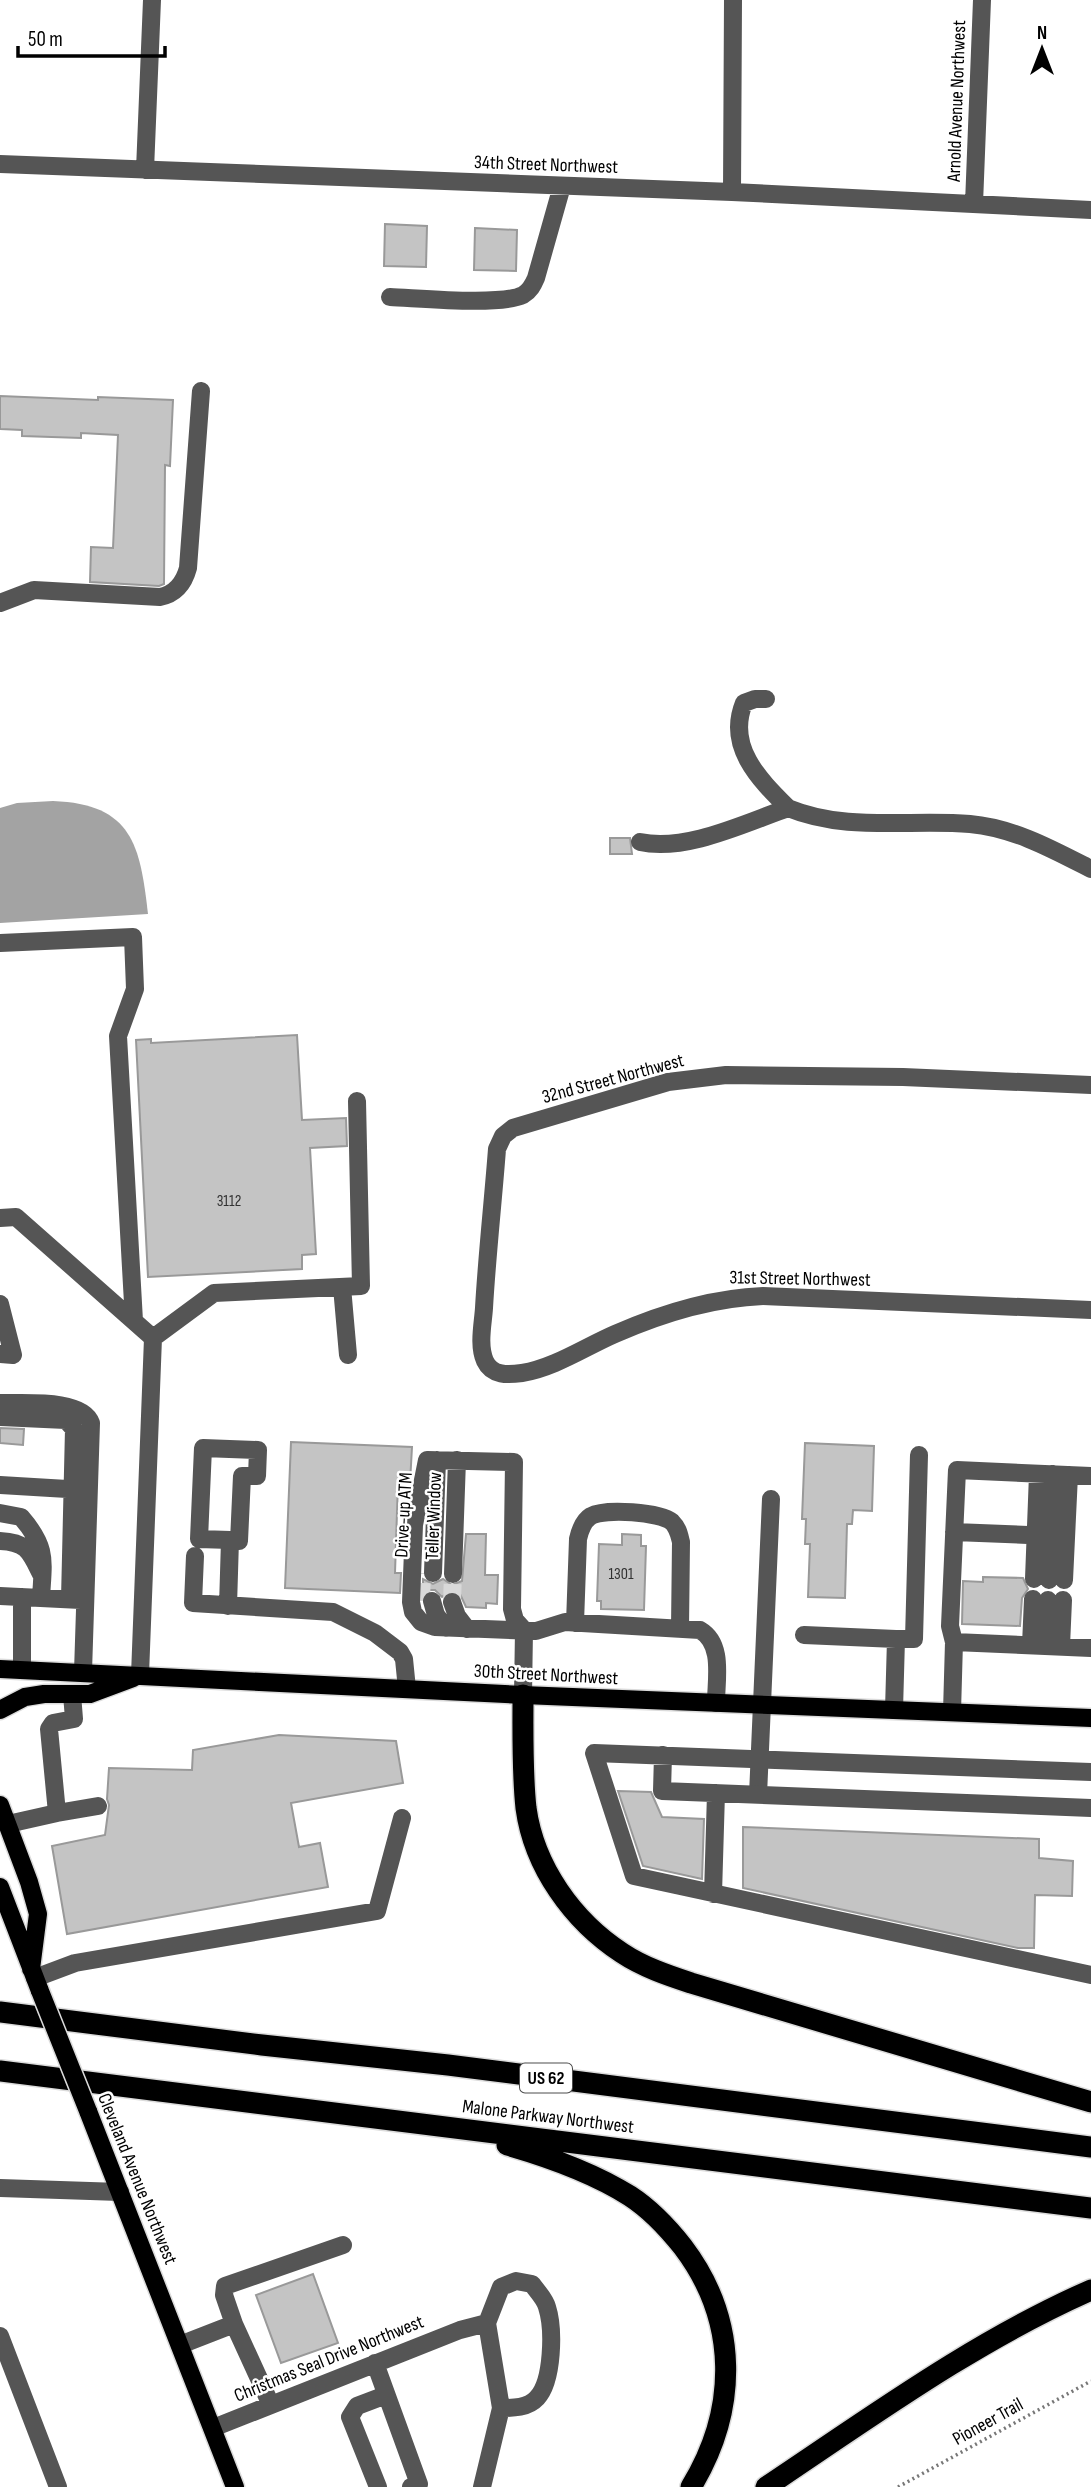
<svg xmlns="http://www.w3.org/2000/svg" width="1091" height="2487" font-family="'Sofia Sans Condensed',sans-serif">
	<style>
		.water { fill: #a3a3a3 }
		.building { fill: #c4c4c4; stroke: #999; stroke-width: 2 }
		.lines { fill: none; stroke-linecap: round; stroke-linejoin: round }
		.minor-tunnel { stroke: #d9d9d9; stroke-width: 18; stroke-dasharray: 18 9; stroke-linecap: butt }
		.major-casing { stroke: #dbdbdb; stroke-width: 21 }
		.highway-casing { stroke: #dbdbdb; stroke-width: 24 }
		.path { stroke: #777; stroke-width: 3.5; stroke-dasharray: 2 3.5; stroke-linecap: butt }
		.minor { stroke: #555; stroke-width: 18 }
		.major { stroke: #000; stroke-width: 18 }
		.highway { stroke: #000; stroke-width: 21 }
		.major-bridge-casing { stroke: #dbdbdb; stroke-width: 21; stroke-linecap: butt }
		.major-bridge { stroke: #000; stroke-width: 18 }
		.labels { text-anchor: middle; dominant-baseline: central; stroke-width: 5; stroke-linejoin: round; paint-order: stroke }
		.number-label { font-size: 16px; fill: #313131 }
		.shield { fill: #fff; stroke: #4c4c4c; stroke-width: 2 }
		.shield-label { font-size: 18px; font-weight: bold; fill: #000 }
		.street-label { font-size: 19px; fill: #000; stroke: #fff }
	</style>
	<rect width="100%" height="100%" fill="#fff"/>
	<path class="water" d="M53,801C133,804 140,846 148,914L0,923V808L17,803Z"/>
	<path class="building" d="M385,224L427,226L426,267L384,266Z
		M475,228L517,230L516,271L474,270Z
		M0,396L98,400V397L173,400L170,466L165,465L164,584L159,586L90,582L91,547L113,548L118,435L81,433V438L22,436V430L0,429Z
		M610,838H630L632,854H610Z
		M297,1035L302,1120L346,1118L347,1146L310,1148L316,1254L302,1255V1269L148,1277L136,1040L151,1039V1043Z
		M0,1428L24,1429L23,1445L0,1443Z
		M291,1442L412,1447L410,1483L398,1482L395,1573H401L400,1593L285,1588Z
		M805,1443L874,1446L872,1511L853,1510L852,1524H847L845,1598L808,1597L810,1544H805L806,1519H802Z
		M466,1534H486L485,1575H498L497,1604L486,1603V1608L466,1607L460,1594L455,1591L448,1592L442,1597L435,1590H430L423,1595V1579L433,1584L443,1579L452,1585L462,1581Z
		M622,1534L641,1535V1546H646L644,1610L601,1609V1601H597L599,1544L622,1545Z
		M983,1577L1023,1578L1028,1589L1022,1598L1020,1626L962,1624L963,1581L983,1582Z
		M279,1735L396,1741L403,1783L291,1803L299,1847L320,1843L328,1887L67,1934L52,1846L105,1835L109,1805L107,1799L109,1768L192,1770L193,1750Z
		M618,1791L651,1792L662,1817L704,1819L702,1879L643,1866Z
		M743,1827L1039,1839V1858L1073,1861L1072,1896L1035,1895L1034,1948H1018L743,1888Z
		M313,2274L338,2343L281,2363L256,2295Z"/>
	<g class="lines">
		<path class="minor-tunnel" d="M421,1601L422,1573
			M452,1602L453,1574"/>
		<defs>
			<path id="major" d="M0,1669L523,1695L1091,1718
				M0,1710L25,1697L44,1694H90L133,1678
				M0,1805L29,1882L38,1914L31,1969
				M0,1887L40,1991
				M88,2111L235,2487"/>
			<path id="highway" d="M523,1695C523,1733 522,1771 526,1808C534,1867 573,1921 622,1953C643,1967 667,1975 691,1983L1091,2102
				M0,2012L262,2045L448,2065L1091,2147
				M0,2071L1091,2208
				M507,2145C549,2157 592,2172 630,2196C650,2209 668,2228 683,2247C739,2321 738,2410 691,2487
				M766,2487C871,2417 975,2341 1091,2290"/>
		</defs>
		<use href="#major" class="major-casing"/>
		<use href="#highway" class="highway-casing"/>
		<path class="path" d="M898,2487L1091,2381"/>
		<path class="minor" d="M0,164L732,192L1091,210
			M145,170L152,0
			M732,192L733,0
			M974,204L982,0
			M390,297C418,298 501,306 523,295C530,291 533,285 536,278L562,186
			M0,603L34,590L160,597C175,594 184,583 188,568L201,391
			M788,808C846,832 909,819 970,824C1014,828 1052,849 1091,869
			M640,842C686,852 745,823 788,808C760,780 726,747 744,703L755,699H766
			M0,943L133,937L135,989L118,1036L134,1321
			M1091,1085L903,1077L726,1075L668,1082L513,1128L503,1136L497,1149C493,1202 487,1255 484,1308C483,1324 478,1345 485,1361C492,1376 508,1375 522,1373C554,1368 585,1347 615,1334C663,1313 711,1298 763,1296L1091,1310
			M0,1218L16,1217L153,1338L140,1675
			M342,1287L348,1355
			M0,1304L13,1355L0,1354
			M153,1338L214,1293L361,1286L357,1101
			M0,1403C23,1404 82,1398 91,1423L83,1672
			M0,1417L66,1420L74,1429L70,1599
			M0,1485L84,1490
			M0,1513L21,1517C48,1548 43,1561 41,1598
			M954,1532L1028,1535
			M0,1541C27,1542 30,1552 41,1574
			M195,1556L193,1603L333,1612L375,1633L400,1652L404,1659L407,1689
			M433,1573L437,1460
			M453,1574L457,1460
			M1034,1579L1038,1474
			M1049,1580L1053,1474
			M1064,1580L1069,1475
			M0,1596L81,1600
			M432,1601L436,1615L446,1628
			M452,1602L457,1616L467,1629
			M228,1606L230,1540L199,1539L203,1448L258,1450L257,1476H242L239,1541L230,1540
			M575,1623L578,1539C580,1530 583,1521 591,1516C605,1508 660,1512 672,1522C678,1528 679,1534 681,1542L680,1628
			M804,1635L896,1639
			M954,1642L950,1626L957,1470L1091,1476
			M1031,1645L1033,1599
			M1046,1646L1048,1600
			M1061,1646L1063,1600
			M22,1670V1597
			M523,1695L524,1630L515,1620L512,1609L514,1462L427,1460L414,1525L411,1602L413,1612L421,1622L435,1627L536,1631L565,1622L700,1630C724,1644 716,1679 716,1703
			M894,1710L896,1639H914L919,1455
			M952,1712L954,1642L1091,1648
			M663,1755L662,1791L1091,1808
			M1091,1772L594,1753L634,1876L1091,1975
			M758,1795L771,1499
			M57,1813L98,1806
			M8,1824L57,1813L49,1729L53,1723L74,1719L72,1694
			M713,1894L716,1793
			M35,1978L75,1963L377,1911L402,1818
			M0,2188L120,2192
			M487,2323L501,2287L516,2281L532,2284C537,2291 545,2299 547,2307C554,2329 553,2381 537,2398C528,2408 513,2408 501,2408
			M234,2324L224,2295L225,2286L343,2245
			M0,2336L58,2487
			M180,2345L234,2324L271,2405
			M375,2363L419,2484L411,2487
			M213,2428L460,2330L487,2323L501,2408L482,2487
			M378,2487L350,2417L357,2406L386,2395"/>
		<use href="#major" class="major"/>
		<use href="#highway" class="highway"/>
		<defs>
			<path id="major-bridge" d="M40,1991L88,2111"/>
		</defs>
		<use href="#major-bridge" class="major-bridge-casing"/>
		<use href="#major-bridge" class="major-bridge"/>
	</g>
	<g class="labels">
		<g class="number-label">
			<text x="229" y="1201">3112</text>
			<text x="621" y="1574">1301</text>
		</g>
		<rect class="shield" x="520" y="2063.5" width="52" height="29" rx="5"/>
		<g class="shield-label">
			<text x="546" y="2078">US 62</text>
		</g>
		<g class="street-label">
			<text transform="translate(957 101) rotate(-88)">Arnold Avenue Northwest</text>
			<text transform="translate(546 165) rotate(2)">34th Street Northwest</text>
			<text transform="translate(613 1079) rotate(-15)">32nd Street Northwest</text>
			<text transform="translate(800 1279) rotate(1)">31st Street Northwest</text>
			<text transform="translate(404 1515) rotate(-87)">Drive-up ATM</text>
			<text transform="translate(434 1516) rotate(-88)">Teller Window</text>
			<text transform="translate(546 1675) rotate(3)">30th Street Northwest</text>
			<text transform="translate(548 2117) rotate(7)">Malone Parkway Northwest</text>
			<text transform="translate(137 2179) rotate(68)">Cleveland Avenue Northwest</text>
			<text transform="translate(329 2359) rotate(-22)">Christmas Seal Drive Northwest</text>
			<text transform="translate(988 2422) rotate(-29)">Pioneer Trail</text>
		</g>
	</g>
	<g transform="translate(1042 49)" stroke="#ffffff" stroke-width="5" paint-order="stroke">
	<path d="M0-5L12 26L0 18L-12 26Z" fill="#000000"/>
	<text y="-10" font-size="19" font-weight="bold" text-anchor="middle" fill="#000000">N</text>
	</g>
	<path d="M18 46v10h147v-10" fill="none" stroke="#000000" stroke-width="3.5"/>
	<text x="28" y="46" font-size="21" fill="#000000" stroke="#ffffff" stroke-width="5" paint-order="stroke">50 m</text>
</svg>
